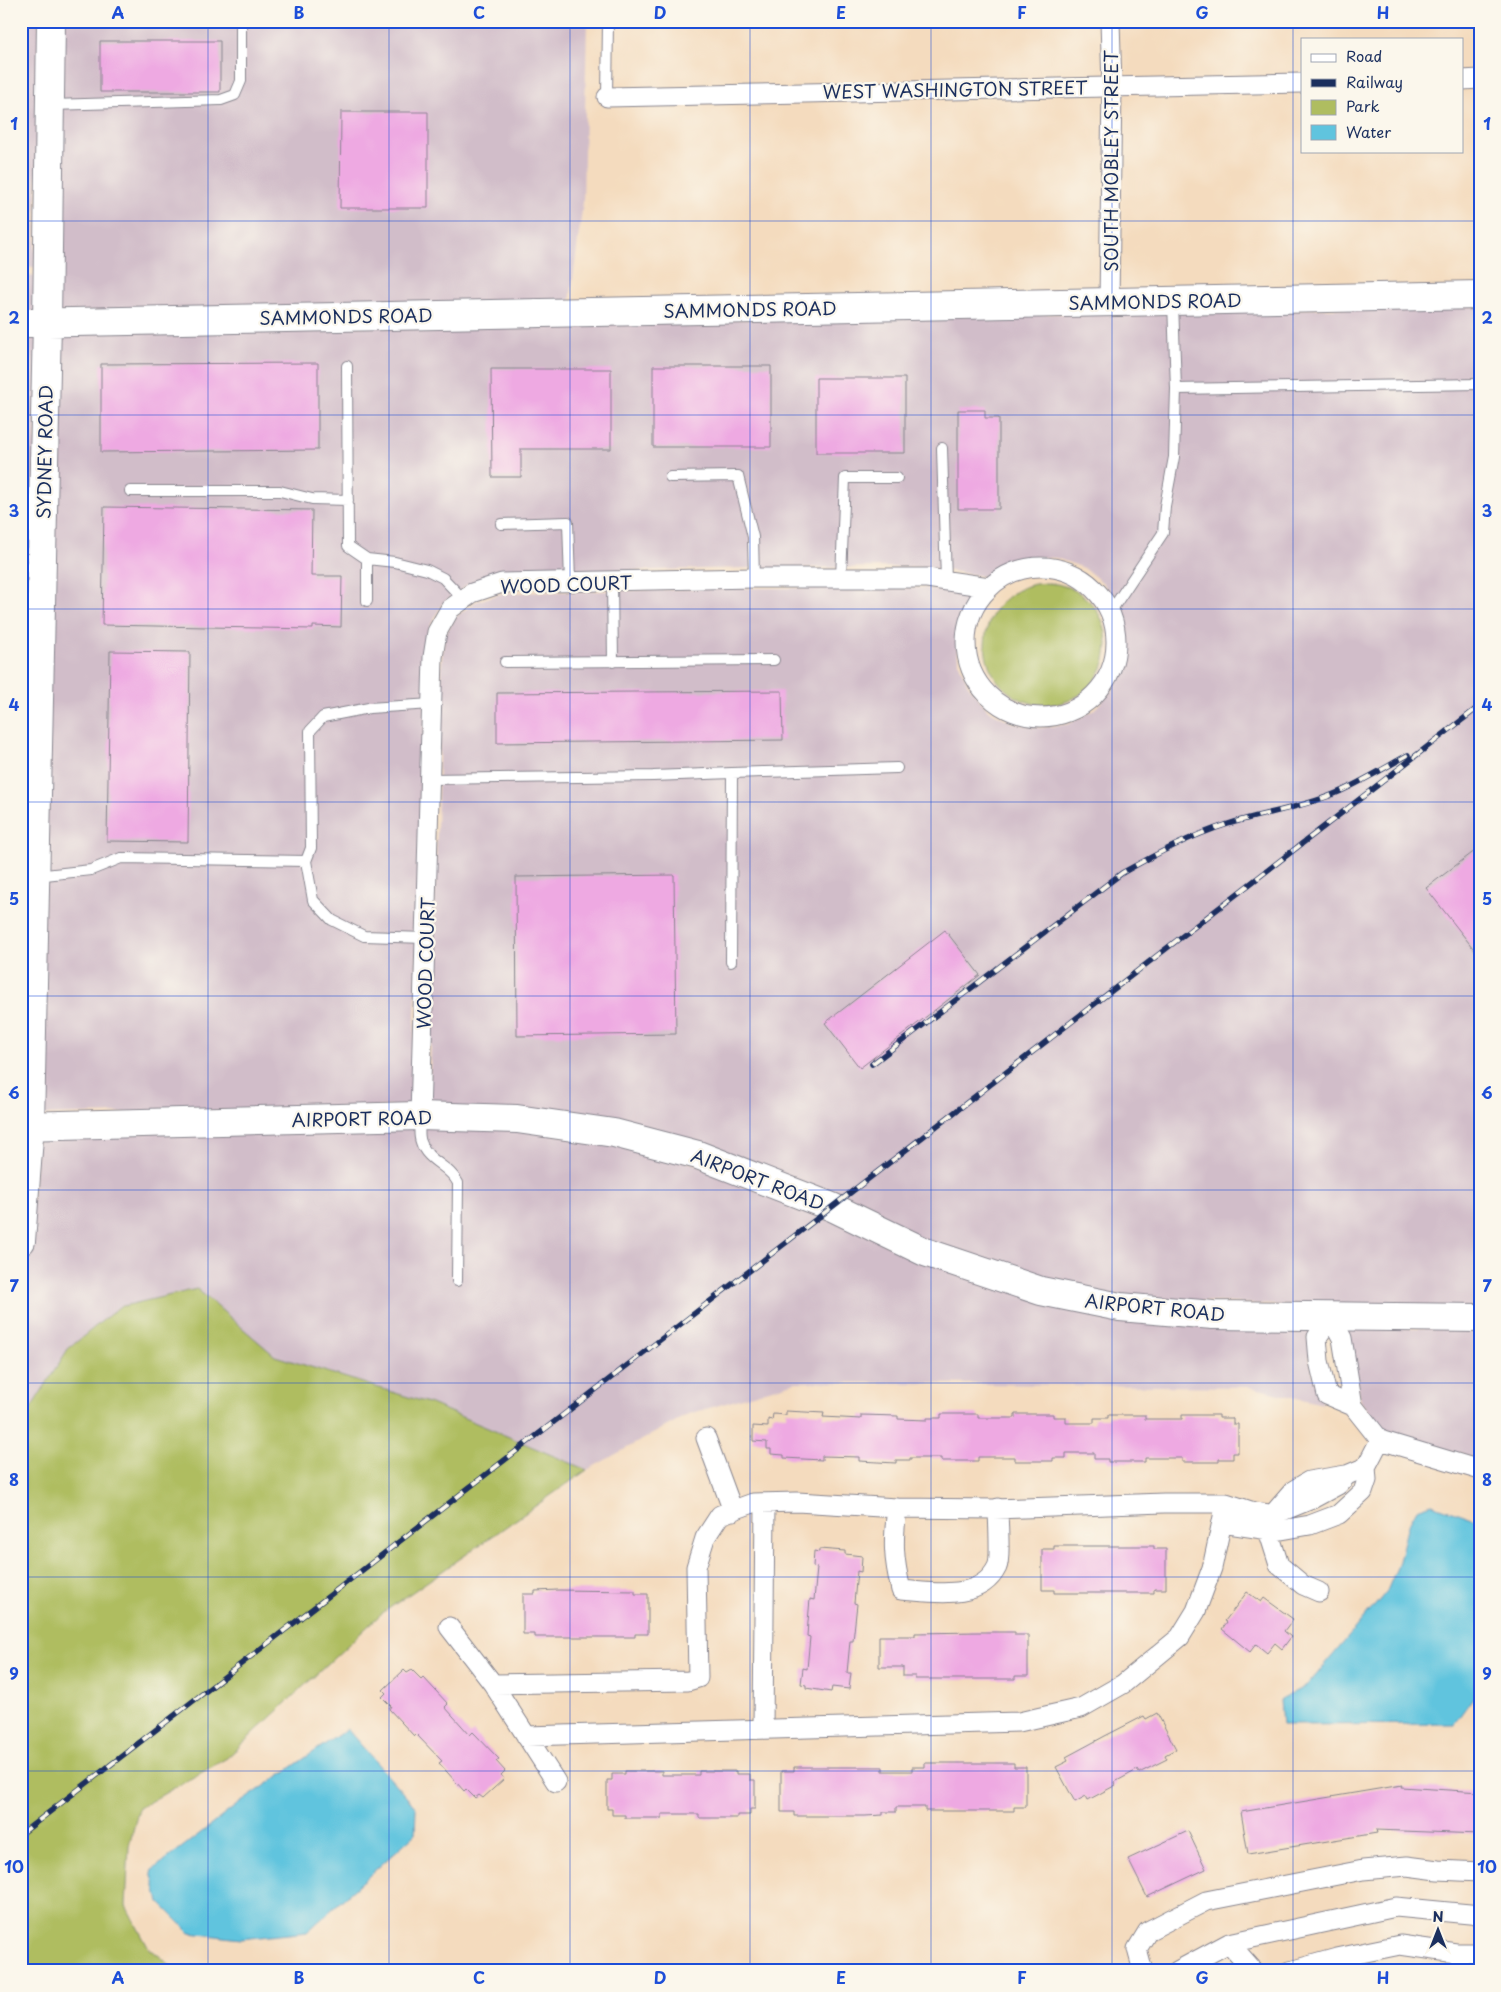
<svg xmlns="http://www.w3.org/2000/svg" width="1501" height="1992" font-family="'Playpen Sans',sans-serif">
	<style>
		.industrial { fill: #d1bdc9 }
		.green { fill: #afbd60; stroke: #65765f }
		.water { fill: #60c4de; stroke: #3e7a9e }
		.building { fill: #eea9e2 }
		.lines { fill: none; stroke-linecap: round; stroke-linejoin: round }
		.lane-casing { stroke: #88858e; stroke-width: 12 }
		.street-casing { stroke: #88858e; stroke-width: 21 }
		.secondary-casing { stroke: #88858e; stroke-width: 30 }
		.lane { stroke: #fff; stroke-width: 10 }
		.street { stroke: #fff; stroke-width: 19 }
		.secondary { stroke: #fff; stroke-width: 28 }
		.rail-casing { stroke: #1b2f5e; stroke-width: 5.5 }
		.rail { stroke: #fbf7ec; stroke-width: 4; stroke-dasharray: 11; stroke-linecap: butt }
		.grid { fill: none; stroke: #1d4ed8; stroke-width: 1; stroke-opacity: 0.55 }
		.labels { text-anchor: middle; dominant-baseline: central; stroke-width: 4.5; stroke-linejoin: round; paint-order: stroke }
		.street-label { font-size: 18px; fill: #1b2f5e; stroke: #fbf7ec }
		.neatline { fill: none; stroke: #1d4ed8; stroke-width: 2 }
		.grid-label { font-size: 16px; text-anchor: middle; font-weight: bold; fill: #1d4ed8 }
	</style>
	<rect width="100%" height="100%" fill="#fbf7ec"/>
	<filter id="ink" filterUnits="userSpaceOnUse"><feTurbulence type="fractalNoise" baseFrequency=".02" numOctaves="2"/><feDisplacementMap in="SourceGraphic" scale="10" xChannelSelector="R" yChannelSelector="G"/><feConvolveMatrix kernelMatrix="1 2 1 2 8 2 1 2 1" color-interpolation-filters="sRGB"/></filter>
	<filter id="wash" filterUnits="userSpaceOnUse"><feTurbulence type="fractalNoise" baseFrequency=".0096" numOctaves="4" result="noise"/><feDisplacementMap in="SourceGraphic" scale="20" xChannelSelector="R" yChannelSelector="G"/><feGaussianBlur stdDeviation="1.12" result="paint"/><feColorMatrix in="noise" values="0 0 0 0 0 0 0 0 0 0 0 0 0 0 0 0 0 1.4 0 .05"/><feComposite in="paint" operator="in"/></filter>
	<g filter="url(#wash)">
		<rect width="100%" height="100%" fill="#f4dbbe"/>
		<path class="industrial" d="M21,21H39L35,267H21Z
			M60,21H347V25L429,24V21H587L583,202L570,302L56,312Z
			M21,276H35L38,312L21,313Z
			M1480,306V1308H1331L1122,1297L1043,1282L928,1243L700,1145L429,1106L442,658L445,635L456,617L475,602L503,593L754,588H926L971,595L965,604L957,632L958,661L968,685L988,710L1013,723L1041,728L1069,724L1094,710L1113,689L1124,662L1126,633L1118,605L1103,583L1084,568L1056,558L1029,557L1006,564L987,577L927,567L754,568L502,573L467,585L442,604L428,630L412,1106L39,1115L55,332Z
			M38,332L21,1100V333Z
			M420,1126L516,1129L612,1143L696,1164L829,1217L923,1262L1312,1327L1308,1338L1310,1362L1319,1398L1323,1404L1250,1387L796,1382L689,1414L587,1470L431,1404L275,1356L196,1289L119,1307L68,1349L21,1424V1345L38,1135Z
			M1347,1328H1480V1460L1384,1431L1361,1402Z"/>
		<path class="green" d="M347,21H429V24L346,25Z
			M985 644a61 61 0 1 1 122 0a61 61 0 1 1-122 0Z
			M197,1289L275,1356L431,1404L587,1470L381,1614L227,1758L139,1808L129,1846L126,1906L148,1947L178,1971H21V1424L68,1349L119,1307Z"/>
		<path class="water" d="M1432,1504L1480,1521V1688L1454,1724L1282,1725L1280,1700L1307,1686L1387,1591L1398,1565L1408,1525L1417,1509Z
			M347,1729L416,1808L415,1834L307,1932L241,1939L190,1933L159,1902L151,1871L237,1805Z"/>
		<g id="blocks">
			<path class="building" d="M100,41H220V92H100Z
				M341,112H428V208H340Z
				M318,363V450L101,452V364Z
				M653,366H771V447H653Z
				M491,369H611V449H521V477H492Z
				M816,378H905V453H816Z
				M958,410H985V418H999V509H958Z
				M104,507L312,510L311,576H342L341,627L313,626V629L102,625Z
				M110,651L190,652L188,842L107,841Z
				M782,691L783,740L497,743V693Z
				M1480,847V957L1426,888Z
				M674,875L676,1034L517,1036L516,877Z
				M945,930L980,975L860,1068L825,1023Z
				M786,1411L824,1413L823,1417L861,1419V1415L898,1416V1419L927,1420V1418H941V1414H978V1418H1015V1414H1053V1417H1066V1423H1094V1418H1108V1415H1145V1419H1182V1415H1219V1418H1233V1424H1238V1453H1233V1459H1219V1462H1182V1458H1145V1462H1108V1459H1094V1453H1066V1458H1053V1461H1015V1457H978V1461H941V1458H910V1460H896V1463L859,1461V1457L822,1456V1460L784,1458V1455L771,1454V1449H767V1442L753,1441V1426L768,1427V1419L772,1420L773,1414L786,1415Z
				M1054,1546H1154V1549H1166V1589H1154V1593H1054V1590H1042V1549H1054Z
				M819,1549L845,1551V1554L862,1556L861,1572L857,1571L854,1603L857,1604L853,1641H850L847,1673H851L849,1689L832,1687L831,1692L806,1688V1685L801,1684L803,1668L807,1669L810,1637L807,1636L808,1622L810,1599L814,1600L817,1568L813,1567L814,1551L819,1552Z
				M558,1590L635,1591V1594H648V1634H635V1637H535V1634H523V1594H535V1591Z
				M1247,1592L1261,1602L1264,1598L1293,1619L1284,1631L1291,1637L1282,1649L1275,1643L1267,1653L1256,1644L1250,1652L1222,1629L1227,1622L1225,1621Z
				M978,1632H1015V1635H1028V1676H1015V1679H915V1676H903V1667H879V1636H915V1633Z
				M404,1670L407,1673L412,1670L421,1679L423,1677L448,1704L445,1707L470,1735L473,1732L499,1759L496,1761L505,1771L501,1775L504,1779L483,1798L479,1795L475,1798L466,1789L464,1791L439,1763L442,1761L416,1734L414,1736L389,1709L391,1706L382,1697L386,1693L383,1690Z
				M1157,1713L1176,1749L1165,1755L1167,1759L1139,1773L1137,1770L1115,1782L1116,1785L1088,1800L1086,1796L1075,1802L1056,1767L1068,1761L1066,1757L1105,1736L1144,1716L1146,1719Z
				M925,1763H1014V1767H1026V1807H1014V1811H925V1807H896V1812H883V1815L865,1816H794V1812H781V1771H794V1767H883V1771H912V1767H925Z
				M625,1771H662V1775H699V1771H736V1774H750V1780H755V1809H750V1815H737V1818H699V1814H662V1818H625V1815H612V1809H607V1780H612V1774H625Z
				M1402,1785L1401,1787L1480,1792V1834L1376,1830L1377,1833L1248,1854L1241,1812Z
				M1188,1831L1206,1869L1147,1897L1128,1859Z"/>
		</g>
	</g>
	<g filter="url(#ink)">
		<use href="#blocks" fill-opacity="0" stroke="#88858e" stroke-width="1"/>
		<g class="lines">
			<defs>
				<path id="lane" d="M607,97L608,21
					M51,105L221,100L235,95L241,81V21
					M1173,302L1176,389L1480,384
					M347,366L348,546L367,559L395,562L427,570L443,578L463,599
					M942,448L946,581
					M670,477L738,476L753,537L754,578
					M130,491H280L312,499L348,500
					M501,524L568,522L570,582
					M367,559V601
					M21,567L41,568
					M841,578L845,478H897
					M612,581L613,662
					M1111,611L1163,533L1165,506L1174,457L1176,389
					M21,634L40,635
					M505,662L774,660
					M732,773L897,768
					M430,779L653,776L732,773L731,962
					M306,861L313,900L332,920L364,936L425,938
					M36,876L91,870L121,858L306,861L311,848L310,731L323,717L369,708L432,704
					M420,1117C420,1125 418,1135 421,1142C427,1162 449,1165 458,1183L457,1281"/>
				<path id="street" d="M1462,80L1480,79
					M607,97L1302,83
					M1109,302L1112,86L1110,21
					M966 642a75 75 0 1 1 150 0a75 75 0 1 1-150 0Z
					M420,1116L433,657L437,632L450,609L472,593L502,583L754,578H927L989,587
					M1331,1318L1342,1338L1353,1406L1327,1395L1319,1361L1317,1337Z
					M1353,1406L1380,1440L1480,1470
					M706,1438L733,1511
					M897,1508C893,1541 893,1557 901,1590C932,1592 980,1602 997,1567C1001,1559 998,1520 998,1508
					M1274,1513L1294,1490L1309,1481L1346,1475
					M1222,1523L1276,1531L1310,1525L1339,1514L1363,1492L1367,1480L1366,1467L1380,1440
					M1268,1530L1279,1565L1303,1585L1319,1592
					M449,1627L493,1684L556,1782
					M493,1684L688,1681L698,1678L696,1567L705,1538L720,1515L753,1503L797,1502L897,1508L994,1509L1164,1503H1226L1254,1512L1269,1514L1285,1510L1312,1499L1338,1485L1347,1475L1366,1467
					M763,1729L765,1503
					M526,1736L1019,1722L1081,1708L1123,1684L1180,1637L1196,1611L1212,1568L1226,1503
					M1229,1943L1254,1971
					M1143,1971L1137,1949L1148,1931L1206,1901L1363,1870L1407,1866L1438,1870L1480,1872
					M1177,1971L1229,1943L1396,1907L1480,1915
					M1290,1971L1337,1958L1400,1945L1456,1953H1480"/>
				<path id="secondary" d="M21,323L1480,295
					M21,1126L420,1116L517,1119L614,1133L698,1155L832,1207L925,1252L1041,1291L1120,1307L1213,1315L1480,1318
					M21,1241L30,1125L47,322L51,21"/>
			</defs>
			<use href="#lane" class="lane-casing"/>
			<use href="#street" class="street-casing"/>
			<use href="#secondary" class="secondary-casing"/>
			<use href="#lane" class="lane"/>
			<use href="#street" class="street"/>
			<use href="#secondary" class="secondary"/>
			<defs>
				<path id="rail" d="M872,1064L1122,873C1156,854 1190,836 1228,824C1264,813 1300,808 1334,794C1360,783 1384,768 1408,755
					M21,1834L1480,706"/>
			</defs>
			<use href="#rail" class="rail-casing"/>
			<use href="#rail" class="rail"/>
		</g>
	</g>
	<path class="grid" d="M208,21V1971M389,21V1971M570,21V1971M750,21V1971M931,21V1971M1112,21V1971M1293,21V1971M21,221H1480M21,415H1480M21,609H1480M21,802H1480M21,996H1480M21,1190H1480M21,1383H1480M21,1577H1480M21,1771H1480"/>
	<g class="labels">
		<g class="street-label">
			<text transform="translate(955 89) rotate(-1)">WEST WASHINGTON STREET</text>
			<text transform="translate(1110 161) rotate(-90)">SOUTH MOBLEY STREET</text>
			<text transform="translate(1155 301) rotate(-1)">SAMMONDS ROAD</text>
			<text transform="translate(750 309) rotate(-1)">SAMMONDS ROAD</text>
			<text transform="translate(346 316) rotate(-1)">SAMMONDS ROAD</text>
			<text transform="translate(44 452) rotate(-89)">SYDNEY ROAD</text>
			<text transform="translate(566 584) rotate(-2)">WOOD COURT</text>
			<text transform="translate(425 963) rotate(-88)">WOOD COURT</text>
			<text transform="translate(362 1118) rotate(-1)">AIRPORT ROAD</text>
			<text transform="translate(758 1179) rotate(21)">AIRPORT ROAD</text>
			<text transform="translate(1155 1307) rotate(6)">AIRPORT ROAD</text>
		</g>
	</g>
	<rect width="1501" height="1992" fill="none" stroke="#fbf7ec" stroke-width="55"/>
	<rect x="1301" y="38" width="162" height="115" fill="#fbf7ec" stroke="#a1a7b3"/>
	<rect x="1311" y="54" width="25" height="8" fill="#ffffff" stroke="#a1a7b3"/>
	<text x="1346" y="62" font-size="15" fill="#1b2f5e">Road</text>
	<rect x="1311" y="79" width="25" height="8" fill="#1b2f5e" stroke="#a1a7b3"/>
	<text x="1346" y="88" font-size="15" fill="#1b2f5e">Railway</text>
	<rect x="1311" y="100" width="25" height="15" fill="#afbd60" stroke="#a1a7b3"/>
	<text x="1346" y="112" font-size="15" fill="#1b2f5e">Park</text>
	<rect x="1311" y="125" width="25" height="15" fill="#60c4de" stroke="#a1a7b3"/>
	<text x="1346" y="138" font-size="15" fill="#1b2f5e">Water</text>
	<g transform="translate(1438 1930)" stroke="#fbf7ec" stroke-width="4" paint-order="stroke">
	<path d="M0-4L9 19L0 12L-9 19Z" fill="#1b2f5e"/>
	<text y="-8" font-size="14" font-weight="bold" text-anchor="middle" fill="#1b2f5e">N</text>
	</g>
	<rect x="28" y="28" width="1446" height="1936" class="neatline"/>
	<g class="grid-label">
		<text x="118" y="19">A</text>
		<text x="299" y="19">B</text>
		<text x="479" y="19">C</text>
		<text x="660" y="19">D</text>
		<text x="841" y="19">E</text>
		<text x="1022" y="19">F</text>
		<text x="1202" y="19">G</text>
		<text x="1383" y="19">H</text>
		<text x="14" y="130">1</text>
		<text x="1487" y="130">1</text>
		<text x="14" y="324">2</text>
		<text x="1487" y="324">2</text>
		<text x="14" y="517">3</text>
		<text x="1487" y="517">3</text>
		<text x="14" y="711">4</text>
		<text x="1487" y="711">4</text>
		<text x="14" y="905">5</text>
		<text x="1487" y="905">5</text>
		<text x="14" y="1099">6</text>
		<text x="1487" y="1099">6</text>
		<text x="14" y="1292">7</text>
		<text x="1487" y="1292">7</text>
		<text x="14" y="1486">8</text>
		<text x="1487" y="1486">8</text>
		<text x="14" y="1680">9</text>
		<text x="1487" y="1680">9</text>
		<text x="14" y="1873">10</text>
		<text x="1487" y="1873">10</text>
		<text x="118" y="1984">A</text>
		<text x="299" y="1984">B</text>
		<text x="479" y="1984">C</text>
		<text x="660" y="1984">D</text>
		<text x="841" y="1984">E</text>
		<text x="1022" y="1984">F</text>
		<text x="1202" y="1984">G</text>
		<text x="1383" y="1984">H</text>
	</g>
</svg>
